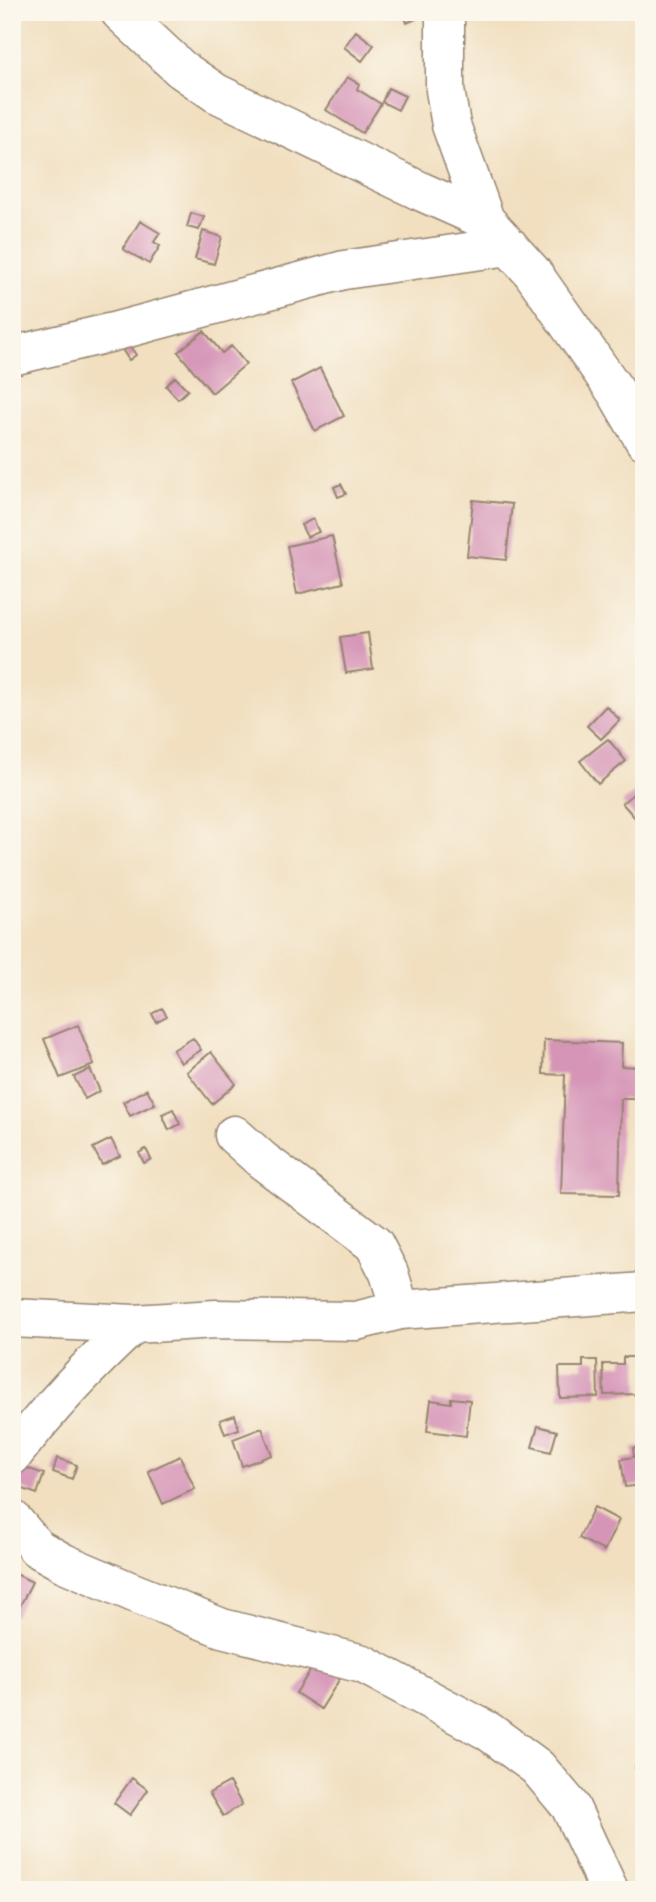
<svg xmlns="http://www.w3.org/2000/svg" width="656" height="1902" font-family="'Indie Flower',sans-serif">
	<style>
		.building { fill: #d695b7 }
		.lines { fill: none; stroke-linecap: round; stroke-linejoin: round }
		.minor-casing { stroke: #96846f; stroke-width: 41 }
		.minor { stroke: #fff; stroke-width: 38 }
	</style>
	<rect width="100%" height="100%" fill="#fbf7ec"/>
	<filter id="ink" filterUnits="userSpaceOnUse"><feTurbulence type="fractalNoise" baseFrequency=".0143" numOctaves="2"/><feDisplacementMap in="SourceGraphic" scale="14" xChannelSelector="R" yChannelSelector="G"/><feConvolveMatrix kernelMatrix="1 2 1 2 8 2 1 2 1" color-interpolation-filters="sRGB"/></filter>
	<filter id="wash" filterUnits="userSpaceOnUse"><feTurbulence type="fractalNoise" baseFrequency=".00686" numOctaves="4" result="noise"/><feDisplacementMap in="SourceGraphic" scale="28" xChannelSelector="R" yChannelSelector="G"/><feGaussianBlur stdDeviation="1.57" result="paint"/><feColorMatrix in="noise" values="0 0 0 0 0 0 0 0 0 0 0 0 0 0 0 0 0 1.4 0 .05"/><feComposite in="paint" operator="in"/></filter>
	<g filter="url(#wash)">
		<rect width="100%" height="100%" fill="#f1dfc0"/>
		<g id="blocks">
			<path class="building" d="M403,12H422L424,15L407,23Z
				M356,31L374,45L362,61L344,47Z
				M347,77L359,84L357,89L381,104L362,133L326,110Z
				M388,88L405,96L398,110L382,102Z
				M191,213L204,217L199,230L187,227Z
				M140,221L160,233L154,242L160,246L149,264L123,249Z
				M203,231L222,237L214,264L195,259Z
				M204,331L222,353L231,346L246,364L212,393L178,352Z
				M130,346L136,355L129,360L123,351Z
				M320,368L344,416L315,431L291,383Z
				M175,377L188,390L178,399L166,386Z
				M341,484L346,494L338,497L334,487Z
				M473,500L512,504L506,560L467,556Z
				M313,519L319,532L307,537L301,525Z
				M332,536L343,583L297,594L287,546Z
				M368,633L373,669L346,673L340,637Z
				M606,706L620,720L601,739L587,726Z
				M608,739L626,761L598,784L580,761Z
				M638,790L644,797V812L636,819L622,803Z
				M162,1008L167,1016L156,1022L152,1014Z
				M78,1025L94,1065L60,1078L44,1039Z
				M193,1038L201,1050L181,1063L173,1050Z
				M544,1040L622,1043L621,1066L638,1067L637,1099H621L619,1195L561,1194L565,1075L543,1074Z
				M211,1052L236,1084L212,1104L187,1072Z
				M90,1069L100,1091L85,1099L74,1077Z
				M147,1089L155,1104L130,1116L123,1102Z
				M173,1109L180,1124L169,1130L162,1114Z
				M111,1139L120,1156L102,1165L93,1148Z
				M146,1149L151,1159L144,1163L139,1153Z
				M623,1357H638L639,1394L604,1395L603,1364H623Z
				M583,1360H597L598,1397L560,1398L559,1367H583Z
				M451,1398L470,1400L466,1436L427,1431L431,1400L451,1403Z
				M235,1415L239,1429L225,1434L220,1420Z
				M538,1426L557,1431L551,1452L532,1447Z
				M262,1428L272,1455L242,1466L233,1439Z
				M644,1447V1485L625,1487L621,1459L634,1457L633,1448Z
				M180,1456L195,1489L163,1504L148,1471Z
				M57,1458L77,1465L72,1479L53,1472Z
				M15,1464L44,1474L37,1494L12,1485V1473Z
				M594,1507L619,1520L604,1551L579,1538Z
				M12,1572L32,1582L15,1616L12,1614Z
				M317,1660L342,1675L321,1709L296,1693Z
				M643,1740H644V1770L635,1768Z
				M132,1778L148,1790L130,1815L114,1803Z
				M229,1782L242,1805L223,1816L209,1793Z"/>
		</g>
	</g>
	<g filter="url(#ink)">
		<use href="#blocks" fill-opacity="0" stroke="#96846f" stroke-width="2"/>
		<g class="lines">
			<defs>
				<path id="minor" d="M120,12L181,69L216,93L420,191L485,220
					M445,12V90L451,125L485,220L532,272L616,392L644,440
					M12,356L113,332L344,270L509,246
					M234,1135L262,1160L374,1244L389,1273L400,1310L644,1292
					M12,1318L134,1324L216,1319L356,1321L400,1310
					M12,1456C49,1408 90,1364 134,1324
					M12,1519L37,1548L64,1563L132,1592L222,1628L363,1664L488,1731L537,1767L570,1806L609,1890"/>
			</defs>
			<use href="#minor" class="minor-casing"/>
			<use href="#minor" class="minor"/>
		</g>
	</g>
	<rect width="656" height="1902" fill="none" stroke="#fbf7ec" stroke-width="42"/>
</svg>
